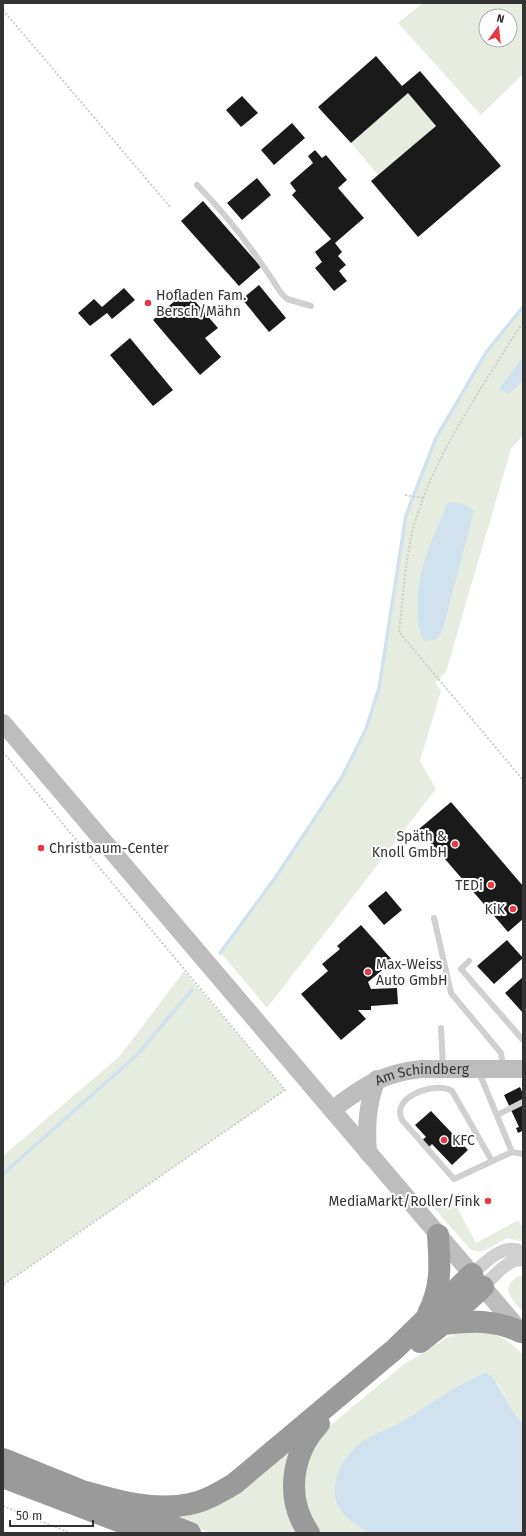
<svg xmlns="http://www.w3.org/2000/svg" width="526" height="1536" font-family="'Fira Sans',sans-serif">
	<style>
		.green { fill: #e6ecdf; fill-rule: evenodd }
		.water { fill: #cfe2ee }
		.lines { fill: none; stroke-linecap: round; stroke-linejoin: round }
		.stream { stroke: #cfe2ee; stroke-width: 3.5 }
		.building { fill: #1a1a1a }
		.path { stroke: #cdcdcd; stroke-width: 2; stroke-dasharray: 2 2; stroke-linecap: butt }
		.lane { stroke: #d0d0d0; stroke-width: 6 }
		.street { stroke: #d0d0d0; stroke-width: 13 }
		.secondary { stroke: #bdbdbd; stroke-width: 18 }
		.highway { stroke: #9a9a9a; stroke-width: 22 }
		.poi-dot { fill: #e63946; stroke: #fff; stroke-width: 1.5 }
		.labels { text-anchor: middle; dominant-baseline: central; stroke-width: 4; stroke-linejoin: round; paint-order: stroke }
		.poi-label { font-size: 14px; fill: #333; stroke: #fff; text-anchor: start }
		.street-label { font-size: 14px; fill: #333; stroke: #fff }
	</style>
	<rect width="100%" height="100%" fill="#fff"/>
	<path class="green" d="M423,3H523V74L481,115L398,23ZM486,16H510V40H486Z
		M408,93L436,126L378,175L351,143Z
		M523,307V435L511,449L446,672L435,683L441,691L420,761L436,789L267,1008L221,953L275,878L342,777L366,729L379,688L406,515L436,438L487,351Z
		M184,971L285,1090L3,1285V1156L120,1056Z
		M436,1195L441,1204L452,1198L476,1243L518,1220L523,1228V1242L508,1238C495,1243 483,1257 470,1249L428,1201Z
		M518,1276H523V1312C512,1299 499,1289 518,1276Z
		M470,1329C494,1334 507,1336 523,1355V1424L513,1411L497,1383L484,1373C455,1385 431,1405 405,1421C391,1429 374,1434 361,1443C349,1451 342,1466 337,1478L354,1524L368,1533H319L304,1507V1478L311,1450L327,1428L403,1365L450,1336Z
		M308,1427L300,1533H212L147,1510L175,1511Z"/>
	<path class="water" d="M523,357V381L509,394L499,389Z
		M448,502L463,504L474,511L442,632L436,639L425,641C413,627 418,582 423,565C429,544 440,523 448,502Z
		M484,1373L492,1376L513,1411L523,1424V1533H368C357,1526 347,1519 340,1509C326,1488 342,1458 359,1444C372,1433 391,1429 405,1420C432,1404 455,1385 484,1373Z"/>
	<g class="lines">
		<path class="stream" d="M220,953L275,878L342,777L366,729L379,688L406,515L436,438L487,351L523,307
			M3,1174L137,1055L192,990"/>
	</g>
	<path class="building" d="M376,56L402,86L420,71L501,166L418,237L371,181L436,126L408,93L351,143L318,107Z
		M242,96L258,113L241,127L226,110Z
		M292,123L305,138L274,165L261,150Z
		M315,150L322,158L326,155L347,180L338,188L364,218L335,243L342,252L338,256L346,265L339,271L347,281L334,291L315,268L322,262L315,252L331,239L292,195L296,191L290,183L313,163L308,156Z
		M257,178L271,195L242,220L227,203Z
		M203,201L261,267L239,286L181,221Z
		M259,285L286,318L269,332L242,299Z
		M124,288L135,300L112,319L107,313L90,326L78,313L94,299L102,307Z
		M186,291L218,328L205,338L221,357L200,375L153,320Z
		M130,338L173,390L153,406L110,355Z
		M451,802L523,886V919L508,932L419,829Z
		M386,891L402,910L384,925L368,906Z
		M361,925L393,961L368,982L371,989L397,988L398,1004L371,1006V1010H358L366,1019L341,1040L301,994L328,971L322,964L340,949L337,946Z
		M507,940L523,958L494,984L477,966Z
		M523,977V1013L505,993Z
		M520,1087L523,1094V1134L522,1131L518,1133L516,1128L519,1127L504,1095Z
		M431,1111L468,1150L452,1165L432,1144L428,1148L421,1141L426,1137L415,1125Z"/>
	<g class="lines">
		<path class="path" d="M3,10L171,208
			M523,323C510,340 500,359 488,377C458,425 428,474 413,529C405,562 403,598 399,632L523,780
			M405,495L423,498
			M3,752L285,1090L3,1285
			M3,1506L70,1533"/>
		<path class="lane" d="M197,185C230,218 257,255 281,293L287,299L311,306
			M434,918L451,993L501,1053L503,1068
			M469,961L461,969L523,1040
			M441,1028L443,1067
			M480,1070L481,1077L512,1152
			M497,1115L523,1102
			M492,1161L452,1091C438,1082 402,1093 400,1111C400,1114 401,1118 402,1120L454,1179L512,1152L523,1154"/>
		<path class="street" d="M472,1274C486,1262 503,1242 523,1252
			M483,1287C494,1277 507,1258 523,1260"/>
		<g class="secondary">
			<path d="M3,723L522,1333"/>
			<path id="s1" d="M332,1110C362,1087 382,1073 421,1069H523"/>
			<path d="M368,1153C366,1127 367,1104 377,1079"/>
		</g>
		<path class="highway" d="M428,1314C442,1286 440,1265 438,1235
			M443,1324C473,1321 493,1319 521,1332
			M420,1342L443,1324L483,1287
			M3,1459L92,1495
			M3,1477L150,1533
			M79,1490C114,1500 153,1512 190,1504C206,1501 220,1492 234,1484L395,1349L472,1274
			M134,1511L190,1533
			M309,1533C285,1499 291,1454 319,1424"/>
	</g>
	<g class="poi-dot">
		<circle cx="148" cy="303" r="4"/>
		<circle cx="455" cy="844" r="4"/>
		<circle cx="41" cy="848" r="4"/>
		<circle cx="491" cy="885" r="4"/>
		<circle cx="513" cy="909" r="4"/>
		<circle cx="368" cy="972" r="4"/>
		<circle cx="444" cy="1140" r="4"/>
		<circle cx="488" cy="1201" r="4"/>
	</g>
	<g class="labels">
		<g class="poi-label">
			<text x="156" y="295">Hofladen Fam.<tspan x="156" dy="16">Bersch/Mähn</tspan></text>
			<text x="447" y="836" text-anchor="end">Späth &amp;<tspan x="447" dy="16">Knoll GmbH</tspan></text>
			<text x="49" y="848">Christbaum-Center</text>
			<text x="483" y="885" text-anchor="end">TEDi</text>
			<text x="505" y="909" text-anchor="end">KiK</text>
			<text x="376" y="964">Max-Weiss<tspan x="376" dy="16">Auto GmbH</tspan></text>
			<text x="452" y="1140">KFC</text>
			<text x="480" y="1201" text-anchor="end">MediaMarkt/Roller/Fink</text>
		</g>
		<g class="street-label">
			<text stroke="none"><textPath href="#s1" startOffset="100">Am Schindberg</textPath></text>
		</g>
	</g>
	<rect width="526" height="1536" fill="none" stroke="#333333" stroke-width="8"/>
	<g transform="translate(498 28) rotate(15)"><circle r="19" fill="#ffffff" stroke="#adadad"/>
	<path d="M0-3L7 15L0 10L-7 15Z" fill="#e63946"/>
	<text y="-6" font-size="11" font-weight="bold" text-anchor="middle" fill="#333333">N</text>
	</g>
	<path d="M10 1520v6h83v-6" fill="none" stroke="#333333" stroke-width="2"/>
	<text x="16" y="1520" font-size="12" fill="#333333" stroke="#ffffff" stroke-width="3" paint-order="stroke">50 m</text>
</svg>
